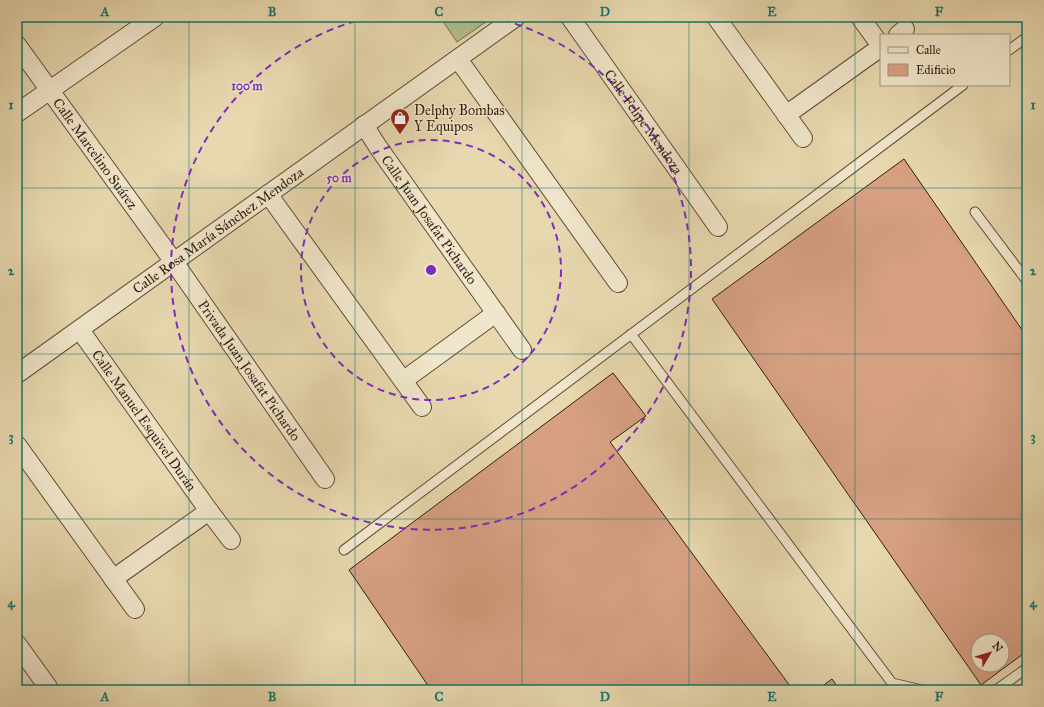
<svg xmlns="http://www.w3.org/2000/svg" width="1044" height="707" font-family="'IM FELL Great Primer',serif">
	<style>
		.green { fill: #b2bf8e; stroke: #726e4d }
		.building { fill: #d7a083; stroke: #321c0c; fill-rule: evenodd }
		.lines { fill: none; stroke-linecap: round; stroke-linejoin: round }
		.service-casing { stroke: #604b35; stroke-width: 11 }
		.minor-casing { stroke: #604b35; stroke-width: 20 }
		.service { stroke: #f0e6cb; stroke-width: 9 }
		.minor { stroke: #f0e6cb; stroke-width: 18 }
		.grid { fill: none; stroke: #0f766e; stroke-width: 1; stroke-opacity: 0.55 }
		.ring { fill: none; stroke: #7b2cbf; stroke-width: 2; stroke-dasharray: 7 5 }
		.labels { text-anchor: middle; dominant-baseline: central; stroke-width: 3; stroke-linejoin: round; paint-order: stroke }
		.poi-label { font-size: 14px; fill: #321c0c; stroke: #f0e6cb; text-anchor: start }
		.street-label { font-size: 14px; fill: #321c0c; stroke: #f0e6cb }
		.centre { fill: #7b2cbf; stroke: #f0e6cb; stroke-width: 2 }
		.ring-label { font-size: 12px; text-anchor: middle; font-weight: bold; fill: #7b2cbf; stroke: #f0e6cb; stroke-width: 3; stroke-linejoin: round; paint-order: stroke }
		.neatline { fill: none; stroke: #0f766e; stroke-width: 1.5 }
		.grid-label { font-size: 13px; text-anchor: middle; font-weight: bold; fill: #0f766e }
	</style>
	<rect width="100%" height="100%" fill="#e8d8af"/>
	<filter id="stains"><feTurbulence type="fractalNoise" baseFrequency=".005" numOctaves="4"/><feColorMatrix values="0 0 0 0 .2 0 0 0 0 .09 0 0 0 0 .02 0 0 0 .5 -.17"/></filter>
	<radialGradient id="worn" r=".72"><stop offset=".6" stop-color="#630" stop-opacity="0"/><stop offset="1" stop-color="#630" stop-opacity=".3"/></radialGradient>
	<path class="green" d="M440,17H493L457,42Z"/>
	<path class="building" d="M904,159L1027,337V651L981,685L712,299ZM978,641H1002V665H978Z
		M613,373L646,416L610,442L793,690H431L349,570Z
		M832,679L840,690H817Z"/>
	<g class="lines">
		<defs>
			<path id="service" d="M1009,50L1027,37
				M975,212L1027,281
				M631,334L892,683L922,690
				M344,550L963,85
				M996,690L1027,668"/>
			<g id="minor">
				<path id="s1" d="M570,17L718,227"/>
				<path d="M716,17L803,138"/>
				<path d="M860,17L881,46"/>
				<path d="M898,35L905,29"/>
				<path id="s2" d="M17,45L174,262L325,479"/>
				<path d="M458,59L618,283"/>
				<path d="M17,113L155,17"/>
				<path d="M786,115L881,47"/>
				<path id="s3" d="M364,125L378,147L522,350"/>
				<path d="M268,194L422,407"/>
				<path id="s4" d="M80,330L209,511L231,540"/>
				<path id="s5" d="M17,374L516,17"/>
				<path d="M404,380L496,313"/>
				<path d="M17,445L135,609"/>
				<path d="M113,579L209,511"/>
				<path d="M17,644L48,687"/>
			</g>
		</defs>
		<use href="#service" class="service-casing"/>
		<use href="#minor" class="minor-casing"/>
		<use href="#service" class="service"/>
		<use href="#minor" class="minor"/>
	</g>
	<path class="grid" d="M189,17V690M355,17V690M522,17V690M689,17V690M855,17V690M17,188H1027M17,354H1027M17,519H1027"/>
	<g class="ring">
		<circle cx="431" cy="270" r="130"/>
		<path d="M492 17A260 260 0 1 1 370 17"/>
	</g>
	<defs>
		<symbol id="shop-pin" viewBox="-11 -11 22 30"><path d="M0 17L-7.5 6A9.5 9.5 0 1 1 7.5 6Z" fill="#8f2418" stroke="#f0e6cb"/><path d="M-5-2.5h2.3a2.7 3.5 0 0 1 5.4 0H5L5.5 6h-11ZM-1.5-2.5h3a1.5 2.3 0 0 0-3 0Z" fill="#fff"/></symbol>
	</defs>
	<g fill-rule="evenodd">
		<use href="#shop-pin" x="389" y="107" width="22" height="30"/>
	</g>
	<g class="labels">
		<g class="poi-label">
			<text x="414" y="110">Delphy Bombas<tspan x="414" dy="16">Y Equipos</tspan></text>
		</g>
		<g class="street-label">
			<text stroke="none"><textPath href="#s1" startOffset="128">Calle Felipe Mendoza</textPath></text>
			<text stroke="none"><textPath href="#s2" startOffset="134">Calle Marcelino Suárez</textPath></text>
			<text stroke="none"><textPath href="#s3" startOffset="115">Calle Juan Josafat Pichardo</textPath></text>
			<text stroke="none"><textPath href="#s5" startOffset="247">Calle Rosa María Sánchez Mendoza</textPath></text>
			<text stroke="none"><textPath href="#s2" startOffset="400">Privada Juan Josafat Pichardo</textPath></text>
			<text stroke="none"><textPath href="#s4" startOffset="111">Calle Manuel Esquivel Durán</textPath></text>
		</g>
	</g>
	<circle cx="431" cy="270" r="6" class="centre"/>
	<g class="ring-label">
		<text x="247" y="90">100 m</text>
		<text x="339" y="182">50 m</text>
	</g>
	<rect width="1044" height="707" fill="none" stroke="#e8d8af" stroke-width="44"/>
	<rect x="880" y="34" width="130" height="52" fill="#f0e6cb" stroke="#a4957f"/>
	<rect x="888" y="47" width="20" height="6" fill="#f0e6cb" stroke="#a4957f"/>
	<text x="916" y="54" font-size="12" fill="#321c0c">Calle</text>
	<rect x="888" y="64" width="20" height="12" fill="#d7a083" stroke="#a4957f"/>
	<text x="916" y="74" font-size="12" fill="#321c0c">Edificio</text>
	<g transform="translate(990 653) rotate(52)"><circle r="19" fill="#f0e6cb" stroke="#a4957f"/>
	<path d="M0-3L7 15L0 10L-7 15Z" fill="#8f2418"/>
	<text y="-6" font-size="11" font-weight="bold" text-anchor="middle" fill="#321c0c">N</text>
	</g>
	<rect x="22" y="22" width="1000" height="663" class="neatline"/>
	<g class="grid-label">
		<text x="105" y="16">A</text>
		<text x="272" y="16">B</text>
		<text x="439" y="16">C</text>
		<text x="605" y="16">D</text>
		<text x="772" y="16">E</text>
		<text x="939" y="16">F</text>
		<text x="11" y="109">1</text>
		<text x="1033" y="109">1</text>
		<text x="11" y="275">2</text>
		<text x="1033" y="275">2</text>
		<text x="11" y="441">3</text>
		<text x="1033" y="441">3</text>
		<text x="11" y="607">4</text>
		<text x="1033" y="607">4</text>
		<text x="105" y="701">A</text>
		<text x="272" y="701">B</text>
		<text x="439" y="701">C</text>
		<text x="605" y="701">D</text>
		<text x="772" y="701">E</text>
		<text x="939" y="701">F</text>
	</g>
	<rect width="100%" height="100%" filter="url(#stains)"/>
	<rect width="100%" height="100%" fill="url(#worn)"/>
</svg>
